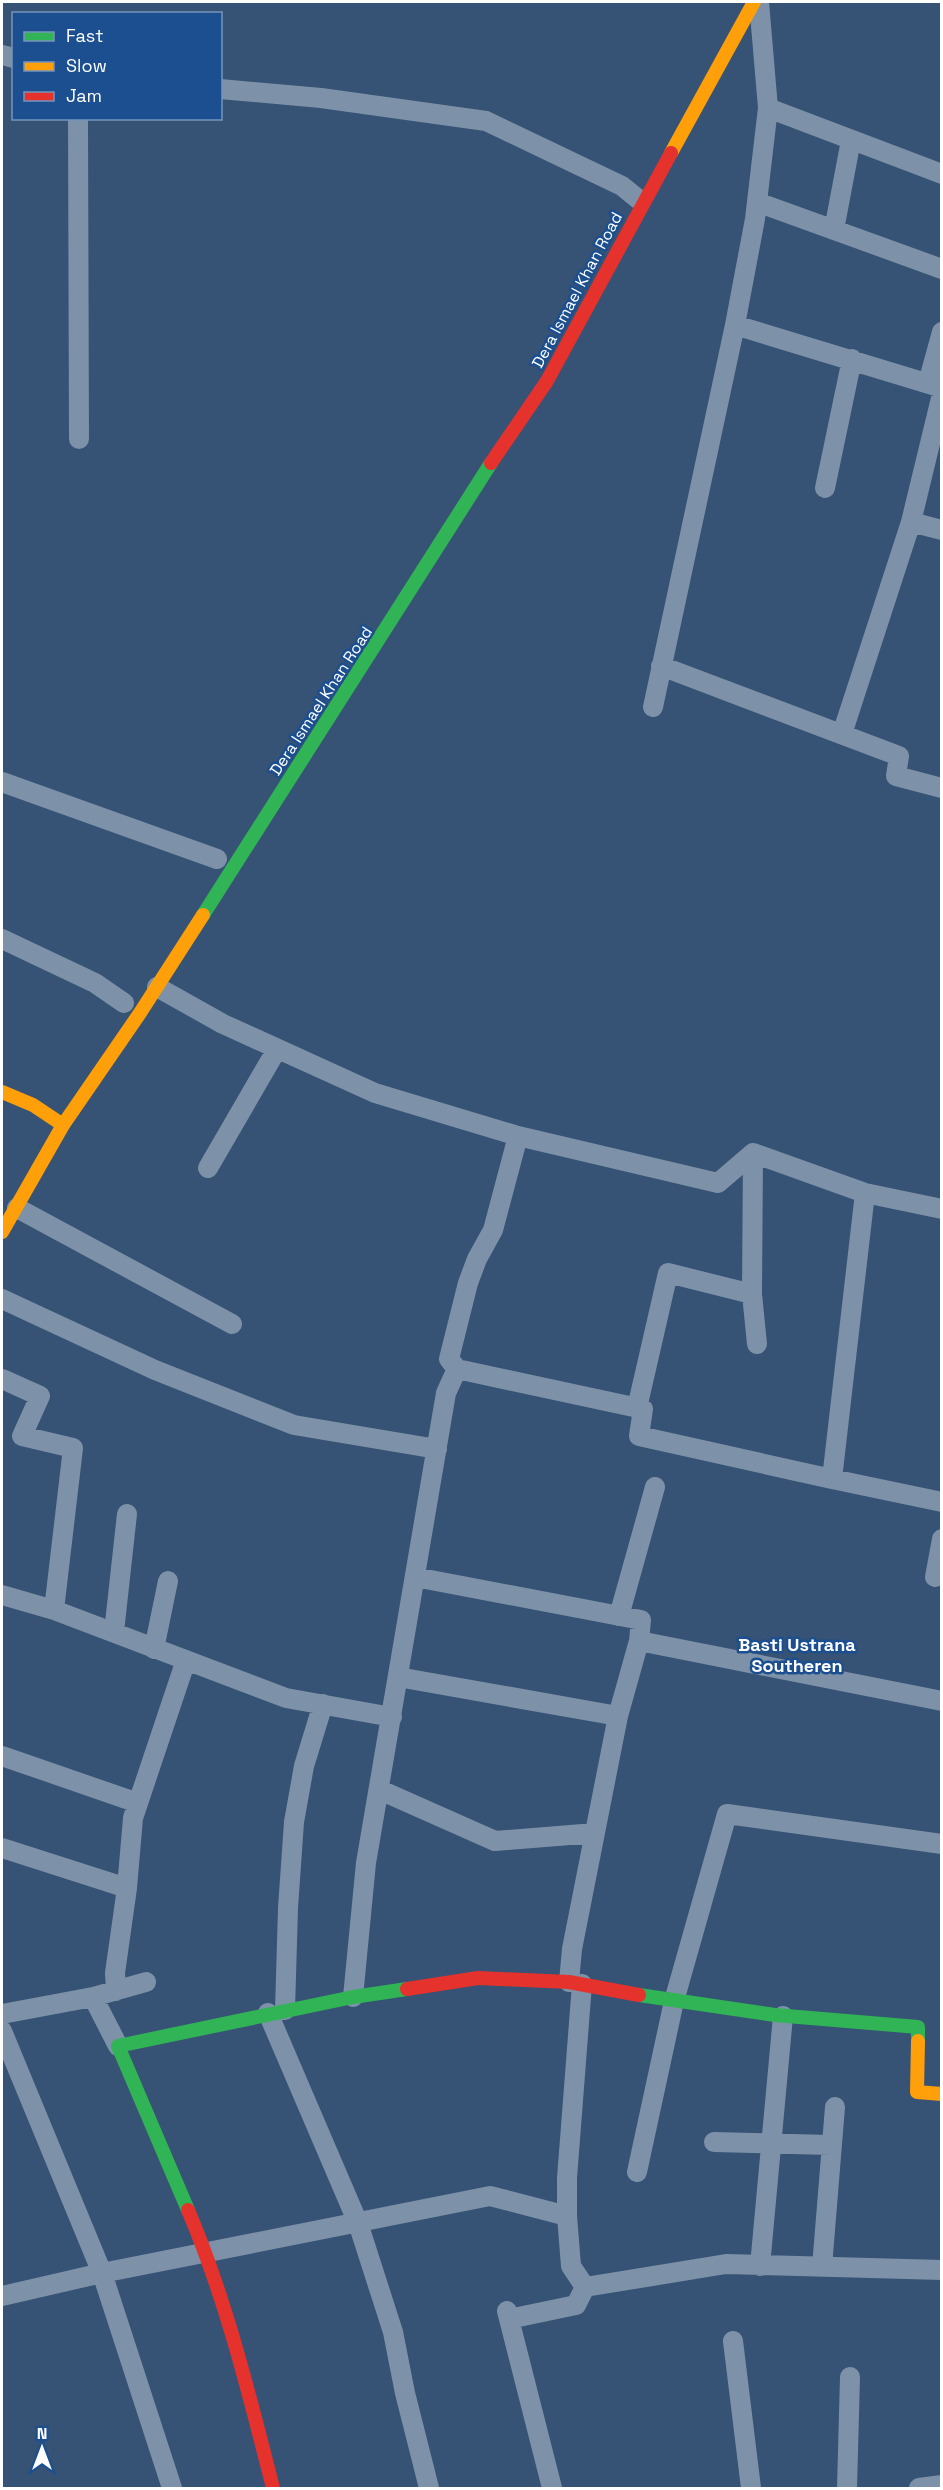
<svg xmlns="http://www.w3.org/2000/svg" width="943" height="2490" font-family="'Space Grotesk',sans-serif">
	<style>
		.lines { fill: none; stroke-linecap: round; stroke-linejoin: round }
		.street { stroke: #7d92a8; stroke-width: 20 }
		.fast { stroke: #30b455; stroke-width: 14 }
		.slow { stroke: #ff9f0a; stroke-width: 14 }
		.jam { stroke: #e5322d; stroke-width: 14 }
		.labels { text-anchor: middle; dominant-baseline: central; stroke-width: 5; stroke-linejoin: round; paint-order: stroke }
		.street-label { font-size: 16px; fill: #fff; stroke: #1b4f8f }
		.neighbourhood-label { font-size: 18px; font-weight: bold; fill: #fff; stroke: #1b4f8f }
	</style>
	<rect width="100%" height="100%" fill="#365274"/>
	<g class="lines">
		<path class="street" d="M759,2L768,108L942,174
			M2,55L14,58
			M220,89L321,98L486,121L622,186L638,199
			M78,118L79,439
			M757,202L942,269
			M834,230L851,140
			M735,325L942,388
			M928,383L942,332
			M825,488L852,359
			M911,522L942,530
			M661,666L899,756L896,776L942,788
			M653,707L735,325L755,219L768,108
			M842,734L911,522L942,394
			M2,782L217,859
			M2,939L95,983L124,1003
			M157,987L223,1024L375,1093L518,1136
			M753,1153L752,1294L757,1344
			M208,1168L277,1049
			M865,1193L832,1479L942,1502
			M17,1208L232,1324
			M2,1299L155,1370L294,1425L437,1449
			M457,1369L643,1409L639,1436L832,1479
			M2,1379L40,1396L22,1436L73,1448L54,1610
			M637,1408L668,1273L752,1294
			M415,1577L641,1620L639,1641L618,1716L572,1949L569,1982
			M935,1577L942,1539
			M2,1595L54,1610L286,1698L392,1717
			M619,1616L655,1487
			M114,1632L127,1514
			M639,1641L942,1701
			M154,1649L168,1581
			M398,1677L618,1716
			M2,1756L138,1803
			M380,1790L495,1841L595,1833
			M2,1848L127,1888
			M582,1984L567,2178V2216L571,2266L585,2287L726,2264L942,2270
			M116,1991L115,1973L127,1888L133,1818L186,1660
			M93,1997L118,2046
			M353,1997L366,1863L446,1393L457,1369L449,1359L468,1283L477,1259L493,1230L518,1136L718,1183L753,1153L865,1193L942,1209
			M285,2010L288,1908L294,1822L304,1766L323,1704
			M268,2013L358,2223L393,2332L405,2393L429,2488
			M2,2014L93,1997L146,1982
			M2,2031L102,2273L172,2488
			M714,2142L831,2145
			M637,2172L674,2001L727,1814L942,1844
			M760,2266L783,2016
			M822,2267L835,2107
			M2,2296L102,2273L490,2196L567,2216
			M507,2311L552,2488
			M509,2319L576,2305L585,2287
			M733,2341L751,2488
			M847,2488L850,2377
			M919,2488L942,2485"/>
		<path class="fast" d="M203,915L491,463
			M639,1995L775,2015L918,2027V2041
			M188,2210L118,2046L353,1997L407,1989"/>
		<path class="slow" d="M671,153L754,2
			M2,1092L33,1105L63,1125
			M2,1232L63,1125L140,1013L203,915
			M918,2041L917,2092L942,2094"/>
		<path class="jam" d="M491,463L547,381L671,153
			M407,1989L478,1978L569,1982L639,1995
			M188,2210C226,2299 249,2394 273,2488"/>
	</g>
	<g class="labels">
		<g class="street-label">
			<text transform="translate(577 290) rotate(-62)">Dera Ismael Khan Road</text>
			<text transform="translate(321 701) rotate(-57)">Dera Ismael Khan Road</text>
		</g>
		<g class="neighbourhood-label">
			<text x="797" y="1644">Basti Ustrana<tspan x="797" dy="21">Southeren</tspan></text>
		</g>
	</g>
	<rect width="943" height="2490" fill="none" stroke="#ffffff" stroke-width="6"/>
	<rect x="12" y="12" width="210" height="108" fill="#1b4f8f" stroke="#7695bc" stroke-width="1.5"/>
	<rect x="24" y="32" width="30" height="9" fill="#30b455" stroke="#7695bc" stroke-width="1.5"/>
	<text x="66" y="42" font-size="18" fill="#ffffff">Fast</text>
	<rect x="24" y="62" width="30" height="9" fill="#ff9f0a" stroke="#7695bc" stroke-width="1.5"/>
	<text x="66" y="72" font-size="18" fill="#ffffff">Slow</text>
	<rect x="24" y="92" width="30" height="9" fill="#e5322d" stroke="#7695bc" stroke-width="1.5"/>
	<text x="66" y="102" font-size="18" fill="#ffffff">Jam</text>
	<g transform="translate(42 2448)" stroke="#1b4f8f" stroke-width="4.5" paint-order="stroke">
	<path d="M0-4.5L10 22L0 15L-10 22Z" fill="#ffffff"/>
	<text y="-9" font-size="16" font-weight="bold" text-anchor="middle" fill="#ffffff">N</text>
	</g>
</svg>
